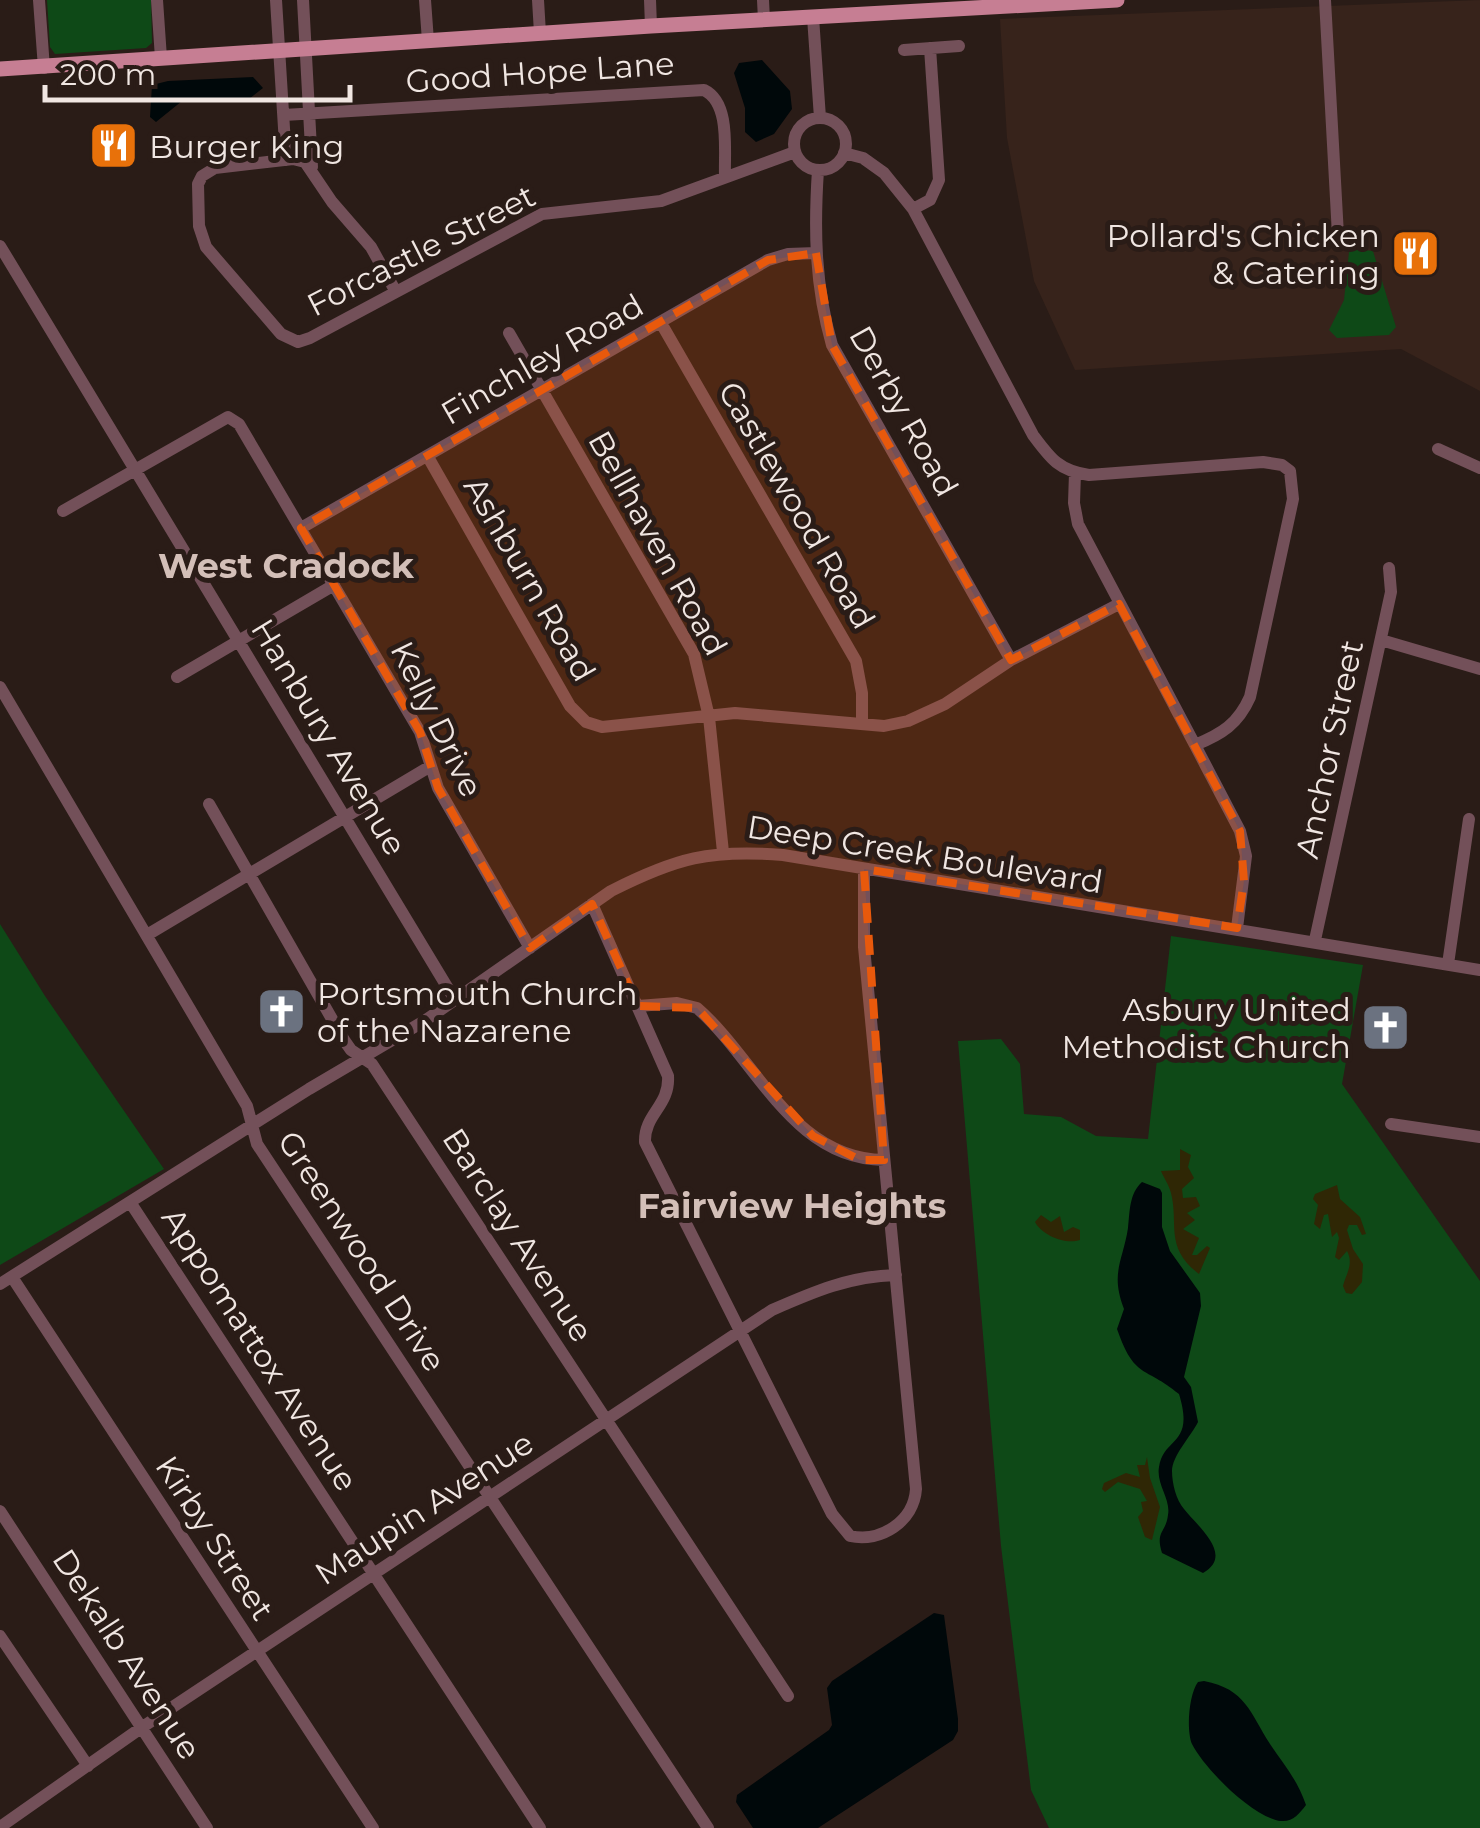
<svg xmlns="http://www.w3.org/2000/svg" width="1480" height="1828" font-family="Montserrat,sans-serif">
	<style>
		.built { fill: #37231b }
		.green { fill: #0e4917 }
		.sand { fill: #2f2705 }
		.water { fill: #00080a }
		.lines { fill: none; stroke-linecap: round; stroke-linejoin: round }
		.minor { stroke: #735059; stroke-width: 12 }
		.major { stroke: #c67e93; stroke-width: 15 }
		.marked { fill: #e8590c; fill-opacity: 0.2; stroke: #e8590c; stroke-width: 8; stroke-dasharray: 20 12; stroke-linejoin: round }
		.labels { text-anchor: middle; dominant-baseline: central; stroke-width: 10; stroke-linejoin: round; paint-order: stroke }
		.street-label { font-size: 32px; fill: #f0e6e2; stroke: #2a1c17 }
		.poi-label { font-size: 32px; fill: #f0e6e2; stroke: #2a1c17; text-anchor: start }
		.neighbourhood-label { font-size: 35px; font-weight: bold; fill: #d3bfb8; stroke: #2a1c17 }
	</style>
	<rect width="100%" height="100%" fill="#2a1c17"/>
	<path class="built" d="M1480,0V391L1401,349L1075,370L1034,281L1007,138L1000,19Z"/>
	<path class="green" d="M47,0H151L152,43L146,48L55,54L50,47Z
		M1355,249L1373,251L1396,327L1389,335L1337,338L1329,330L1344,300L1349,252Z
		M0,924L45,996L164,1169L0,1265Z
		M1171,936L1363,965L1342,1084L1480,1281V1828H1049L1031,1790L1001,1546L958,1041L1001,1039L1020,1064L1024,1114L1061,1117L1096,1136L1148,1139Z"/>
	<path class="sand" d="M1180,1149L1191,1155L1188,1167L1194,1178L1182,1189L1183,1198L1196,1197L1200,1206L1187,1213L1195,1220L1183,1229L1199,1238L1192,1255H1197L1207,1246L1210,1248L1199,1274C1164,1247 1179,1225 1171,1193C1169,1185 1164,1178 1161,1171L1180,1170Z
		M1337,1185L1340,1199L1360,1217L1366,1234L1362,1235L1357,1225H1349L1347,1230L1353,1249L1363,1264L1362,1282L1352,1294L1346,1293L1343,1286C1346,1274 1354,1264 1347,1251L1339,1260L1335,1257L1339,1238L1337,1232L1332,1237L1328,1214L1324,1215L1320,1229L1314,1224L1318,1205L1313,1199L1315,1194Z
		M1041,1215L1051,1222L1060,1216L1064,1232L1073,1227L1080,1230V1240C1065,1245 1042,1235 1035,1222Z
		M1147,1457L1150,1478L1160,1507L1152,1540L1145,1537L1138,1517L1143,1511L1141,1502L1147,1501L1140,1489L1118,1482L1105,1492L1102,1489L1104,1483L1126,1473L1140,1477L1137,1465H1145Z"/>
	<path class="water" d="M762,60L790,91L792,109L774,134L756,142L745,132V108L734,73L739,63Z
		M253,77L263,88L249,99L182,101L156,122L150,117L152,85L168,81Z
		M1142,1182L1160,1189L1162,1193V1227L1170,1251L1200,1293L1201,1306L1184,1377L1191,1387L1198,1422C1191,1436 1172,1456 1172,1471C1172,1483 1176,1500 1184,1509C1197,1526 1235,1555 1203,1573L1162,1553C1155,1531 1166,1533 1168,1515C1171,1499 1156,1484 1159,1467C1164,1436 1195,1446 1179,1394C1144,1365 1135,1380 1117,1329L1124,1309C1110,1273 1123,1261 1128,1228C1130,1211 1129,1194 1142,1182Z
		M934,1613L944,1615L958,1719V1731L953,1740L818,1828H753L736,1802L737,1795L829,1730L832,1725L827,1688L832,1681Z
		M1204,1681C1246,1689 1250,1713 1270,1744C1284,1765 1297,1779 1306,1805C1299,1814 1293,1822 1281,1821C1253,1818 1204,1768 1192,1744C1186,1730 1189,1694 1198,1682Z"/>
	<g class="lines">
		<path class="minor" d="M39,0L44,68
			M157,0L161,58
			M276,0L286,160
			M303,0L312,167
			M425,0L428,41
			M538,0L540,33
			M650,0L651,26
			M763,0L764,20
			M1325,0L1338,235
			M813,17L820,118
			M904,50L959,46
			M284,115L704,90C731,103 724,151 725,177
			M794 144a26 26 0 1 1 52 0a26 26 0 1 1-52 0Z
			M844,153L863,158L884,173L913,209L1033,435C1050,458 1059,471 1089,475L1263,462L1282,465L1290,471L1293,499L1250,697C1238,724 1222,734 1195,745L1240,831L1246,856L1237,928
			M818,170C814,230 815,286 832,345L1011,660
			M913,209L930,200L939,180L930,48
			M0,246L455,1000
			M396,292L371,247L332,202L305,162L293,159L215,168L202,176L198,184L199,226L206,247L281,334L298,342L310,338L542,214L661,201L795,152
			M661,323L856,661L862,693V721
			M509,333L694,654L709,717L723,852
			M1438,449L1480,468
			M428,457L570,706L586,722L602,727L735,713L884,726L908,721L945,704L1011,660L1119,604
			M1075,473L1074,503L1078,524L1195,745
			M63,511L228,417L239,424L420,732L438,788L530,948
			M301,528L768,260L788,254L816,253
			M1381,640L1480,669
			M177,677L334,585
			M0,687L247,1106L257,1144L708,1828
			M209,804L344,1040L351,1050L372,1064L788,1696
			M592,904L668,1076C670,1106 644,1114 645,1142L832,1514L850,1536C881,1543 914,1521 916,1489L864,947V869
			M147,935L429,767
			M1315,940L1391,592L1389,568
			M1448,964L1469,819
			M638,1006L677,1003L697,1008C757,1060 792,1159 884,1160
			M1391,1124L1480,1137
			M130,1202L540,1828
			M12,1277L373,1828
			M0,1284L309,1089L426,1020L611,891C676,858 710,849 783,855L1480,970
			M0,1511L207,1828
			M0,1636L88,1766
			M0,1827L141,1728L772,1310C813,1292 850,1276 896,1275"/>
		<path class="major" d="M0,69L651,26L1117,0"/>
	</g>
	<path class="marked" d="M816,253L832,345L1011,660L1119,604L1240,831L1244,881L1237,928L864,869L884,1160H860L813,1136L697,1008L638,1006L592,904L530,948L438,788L420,732L301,528L768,260Z"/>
	<defs>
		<symbol id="restaurant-square" viewBox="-11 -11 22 22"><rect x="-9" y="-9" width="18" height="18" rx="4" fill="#e8710a" stroke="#2a1c17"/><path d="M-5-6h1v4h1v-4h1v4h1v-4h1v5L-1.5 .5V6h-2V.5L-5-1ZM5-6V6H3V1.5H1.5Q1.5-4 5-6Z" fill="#fff"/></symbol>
		<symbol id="church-square" viewBox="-11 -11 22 22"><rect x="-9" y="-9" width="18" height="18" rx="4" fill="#6b7280" stroke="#2a1c17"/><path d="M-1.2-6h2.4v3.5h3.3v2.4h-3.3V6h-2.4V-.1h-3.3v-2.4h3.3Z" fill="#fff"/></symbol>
	</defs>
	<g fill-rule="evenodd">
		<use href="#restaurant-square" x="86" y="118" width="55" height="55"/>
		<use href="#restaurant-square" x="1388" y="226" width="55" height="55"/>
		<use href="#church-square" x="254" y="984" width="55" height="55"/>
		<use href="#church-square" x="1358" y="1000" width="55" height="55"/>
	</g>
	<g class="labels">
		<g class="street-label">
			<text transform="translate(540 72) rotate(-4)">Good Hope Lane</text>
			<text transform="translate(421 250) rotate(-27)">Forcastle Street</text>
			<text transform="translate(542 359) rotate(-30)">Finchley Road</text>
			<text transform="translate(904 411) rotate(61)">Derby Road</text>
			<text transform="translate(797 505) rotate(60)">Castlewood Road</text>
			<text transform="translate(658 543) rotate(61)">Bellhaven Road</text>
			<text transform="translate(530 579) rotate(60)">Ashburn Road</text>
			<text transform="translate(437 719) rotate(64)">Kelly Drive</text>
			<text transform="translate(329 737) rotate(59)">Hanbury Avenue</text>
			<text transform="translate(1329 749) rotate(-78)">Anchor Street</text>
			<text transform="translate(925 854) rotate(9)">Deep Creek Boulevard</text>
			<text transform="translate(518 1235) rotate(57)">Barclay Avenue</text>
			<text transform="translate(362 1251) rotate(57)">Greenwood Drive</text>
			<text transform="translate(260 1349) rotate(57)">Appomattox Avenue</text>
			<text transform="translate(424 1508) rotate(-33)">Maupin Avenue</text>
			<text transform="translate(215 1538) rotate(57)">Kirby Street</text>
			<text transform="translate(127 1654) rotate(57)">Dekalb Avenue</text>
		</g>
		<g class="poi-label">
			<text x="149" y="146">Burger King</text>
			<text x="1380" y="235" text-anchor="end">Pollard's Chicken<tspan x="1380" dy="37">&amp; Catering</tspan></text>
			<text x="317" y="993">Portsmouth Church<tspan x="317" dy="37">of the Nazarene</tspan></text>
			<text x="1351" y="1009" text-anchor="end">Asbury United<tspan x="1351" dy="37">Methodist Church</tspan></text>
		</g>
		<g class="neighbourhood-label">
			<text x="286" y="565">West Cradock</text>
			<text x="792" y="1205">Fairview Heights</text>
		</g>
	</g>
	<path d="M45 85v15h305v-15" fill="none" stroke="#f0e6e2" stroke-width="5"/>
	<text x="60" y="85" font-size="30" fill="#f0e6e2" stroke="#2a1c17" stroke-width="8" paint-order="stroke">200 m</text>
</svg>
